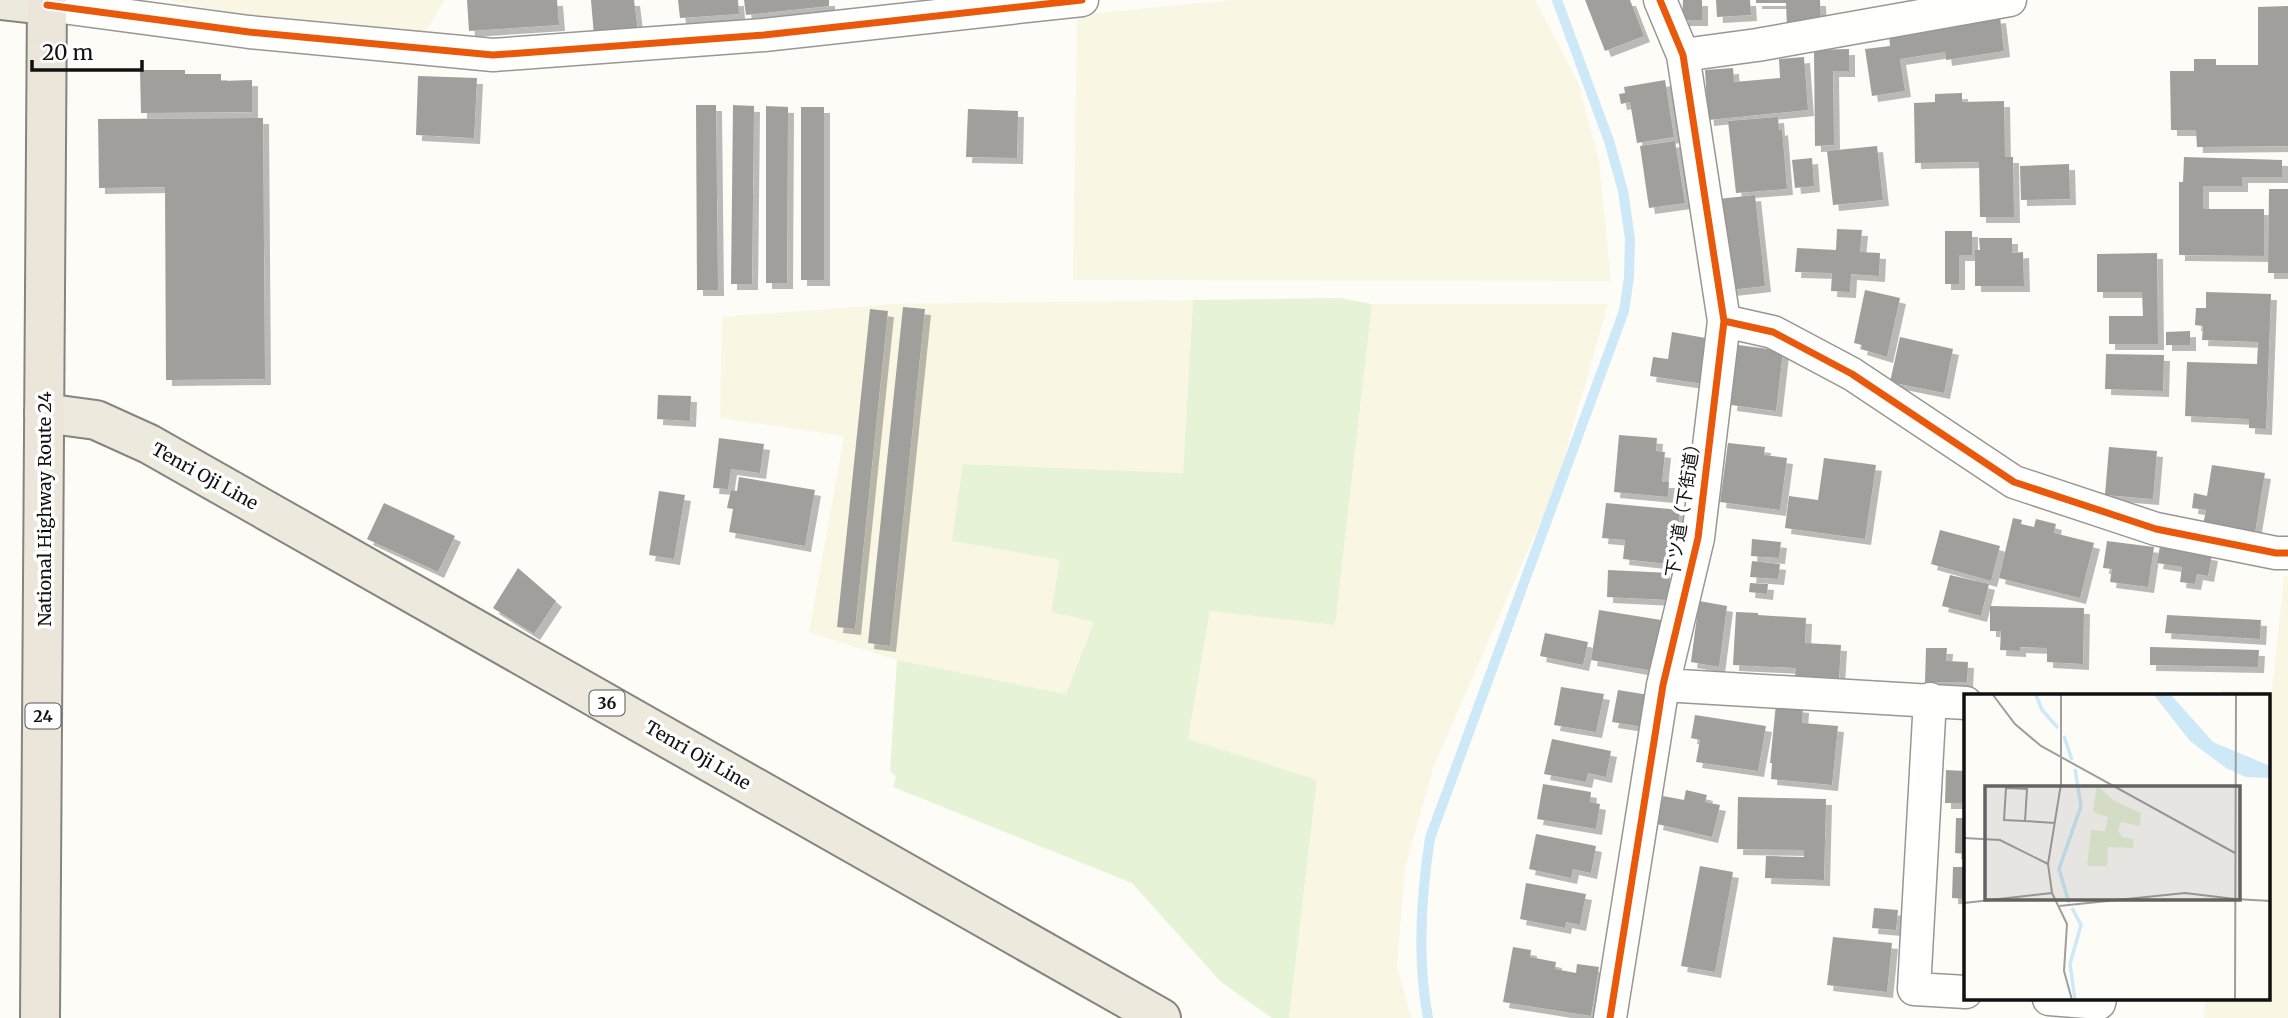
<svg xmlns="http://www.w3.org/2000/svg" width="2288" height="1018" font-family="Merriweather,'Noto Sans JP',serif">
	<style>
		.farmland { fill: #f9f7e4 }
		.green { fill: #e7f3d7 }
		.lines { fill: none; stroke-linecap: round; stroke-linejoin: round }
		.stream { stroke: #cde8f7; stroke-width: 10 }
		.building { fill: #a19f9c; filter: url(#shadow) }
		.minor-casing { stroke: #979795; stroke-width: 35 }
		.primary-casing { stroke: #858482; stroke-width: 42 }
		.trunk-casing { stroke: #858482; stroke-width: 42 }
		.minor { stroke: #fffffe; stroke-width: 32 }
		.primary { stroke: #ede9dc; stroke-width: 38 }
		.trunk { stroke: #ece5da; stroke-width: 38 }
		.cycleway-casing { stroke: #fff; stroke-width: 11 }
		.cycleway { stroke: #e8590c; stroke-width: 7 }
		.labels { text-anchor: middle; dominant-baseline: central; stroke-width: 7; stroke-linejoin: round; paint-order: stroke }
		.shield { fill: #fff; stroke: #585858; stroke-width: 2 }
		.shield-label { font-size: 16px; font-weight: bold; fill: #111 }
		.street-label { font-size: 18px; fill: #111; stroke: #fff }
		.inset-river { fill: none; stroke: #cde8f7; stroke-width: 3.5 }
		.inset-road { fill: none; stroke: #9f9e9b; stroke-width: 2 }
		.view { fill: #646362; fill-opacity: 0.15; stroke: #646362; stroke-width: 3.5 }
		.inset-edge { fill: none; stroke: #111; stroke-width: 3.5 }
	</style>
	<defs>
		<filter id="shadow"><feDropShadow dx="6" dy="6" stdDeviation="0" flood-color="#0004"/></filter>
	</defs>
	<rect width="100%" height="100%" fill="#fdfcf7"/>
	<path class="farmland" d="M167,0H445L425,32L243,15Z
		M1233,0H1535L1578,82L1599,161L1611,281L1073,280L1077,15Z
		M1193,300L1183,473L964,464L952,541L1060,560L1095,622L1066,694L897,660L809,632L844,436L720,418L722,317L896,304Z
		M1372,304H1608L1556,486L1434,766L1405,868L1397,965L1411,1018H1289L1317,781L1188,740L1210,611L1335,624Z
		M2284,576L2288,577V1018H2204L2205,999H2269V696H2220L2221,690L2272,692Z"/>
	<path class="green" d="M1340,298L1372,304L1335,625L1210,611L1188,739L1317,780L1289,1018H1272L1221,982L1132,883L893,787L896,776L890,771L897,660L1066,694L1094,622L1051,612L1060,560L952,541L963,464L1183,473L1193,300Z"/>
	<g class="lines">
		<path class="stream" d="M1428,1018C1417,960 1421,896 1430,838L1624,311L1629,277L1630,239L1623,191L1609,141L1557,0"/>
	</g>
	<path class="building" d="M467,0H557L559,25L469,31Z
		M591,0H634L638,32L594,36Z
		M678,0H738L739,14L680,18Z
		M744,0H829V6L746,15Z
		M1585,0H1630L1644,36L1605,51Z
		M1683,0H1702V20H1682Z
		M1716,0H1750L1751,15L1717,17Z
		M1756,0H1820L1821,27L1787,28L1786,3H1756Z
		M2288,6V146L2197,147L2196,130H2171L2170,71H2194V59H2216V65H2258V7Z
		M2000,17L2004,51L1946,60L1945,52L1900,59L1905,91L1872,96L1865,49L1890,46L1889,33Z
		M1849,49V71H1833L1834,145L1815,146L1814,50Z
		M1804,57L1808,110L1708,120L1705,70L1733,68L1734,82L1780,78L1779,59Z
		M140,70H185V74H221V81L252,80V112L141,113Z
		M418,76L477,78L474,138L416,135Z
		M1665,80L1674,137L1637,143L1630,102L1621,104L1619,94L1625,93L1624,87Z
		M1962,93V102L2004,101L2005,157H2013L2014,217H1980L1979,162L1915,163L1914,103L1935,102V94Z
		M696,105H716L718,290H697Z
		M733,105L754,106L752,284H731Z
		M766,106L788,107L787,283H766Z
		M801,107H824V280H801Z
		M968,109L1018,111L1017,158L966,157Z
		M1778,117L1779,130L1782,129L1787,189L1736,193L1728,121Z
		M263,118L265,379L166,380L165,187L99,188L98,119Z
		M1675,141L1685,203L1649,208L1640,146Z
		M1877,146L1883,200L1833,205L1827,151Z
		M2184,157L2282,160V177H2242V186H2203V209H2264V256L2179,255V182H2183Z
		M1812,158L1814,186L1795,188L1792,160Z
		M2069,164L2070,199L2021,200L2020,166Z
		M2269,189H2288V273H2268Z
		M1755,195L1765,286L1730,290L1718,199Z
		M1837,229L1862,230L1860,252L1880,253L1879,276L1851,274L1850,292L1831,291L1832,273L1795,272L1797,248L1836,250Z
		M1945,231H1972V255H1959V284H1945Z
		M1979,238H2012V253L2023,252L2024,286H1975V250H1980Z
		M2157,253L2158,344H2109V316H2143L2142,292H2097V254Z
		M1865,290L1900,298L1887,357L1861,349L1862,345L1854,343Z
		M2206,292L2271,294L2266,429L2249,428V419L2185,416L2187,362L2257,364L2258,342L2202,340L2203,326L2195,325L2196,308H2206Z
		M903,307L925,309L890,646L868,643Z
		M870,309L888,311L855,629L837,627Z
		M2190,331V345H2166V332Z
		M1672,332L1711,339L1704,384L1650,376L1653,357L1668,359Z
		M1900,337L1953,349L1944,393L1890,382Z
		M1738,345L1783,351L1776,411L1731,405Z
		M2106,354L2164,355L2163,391L2105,389Z
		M658,395L691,396L690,421L657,419Z
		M1619,435L1657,438L1656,451L1665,452L1662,482H1669L1668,497L1614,492Z
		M719,438L764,444L760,473L731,469L728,489L713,488Z
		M1728,443L1765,447L1764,455L1787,458L1780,510L1720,502Z
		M2109,447L2157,451L2153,499L2105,495Z
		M1824,458L1876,465L1865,539L1785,528L1789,496L1818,500Z
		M2212,465L2265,473L2254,538L2202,530L2206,510L2192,508L2194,493L2207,496Z
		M739,477L815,490L805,546L729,532L733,509L727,508L731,490L737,491Z
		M659,491L685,495L674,559L649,555Z
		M384,503L455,536L438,572L367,539Z
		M1606,503L1680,510L1679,521L1673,520L1668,564L1623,559L1625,540L1602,538Z
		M2013,518L2022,520L2021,524L2034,527L2036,519L2056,524L2054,533L2094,543L2080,598L1999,578Z
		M1940,530L2000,546L1991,581L1931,564Z
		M1752,539L1781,542L1779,558L1751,556Z
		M2107,541L2154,547L2148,587L2110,582L2112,569L2103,568Z
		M2160,546L2212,555L2208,576L2197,574L2195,584L2180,582L2182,567L2157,563Z
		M1752,561L1780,564L1778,579L1750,577Z
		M518,568L556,601L534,634L493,608Z
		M1608,570L1670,573L1668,600L1607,597Z
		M1950,575L1989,584L1981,616L1942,606Z
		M1750,583L1768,584L1767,594L1749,592Z
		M1699,601L1727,606L1719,667L1691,662Z
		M1990,606L2084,608L2083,664L2047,662V648L2020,647V651L2000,650L2001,631H1990Z
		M1599,610L1661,620L1653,671L1591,660Z
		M1736,612L1758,613V615L1806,618L1805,643L1841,645L1839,678L1795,676L1796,668L1733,665Z
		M2167,615L2261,620L2260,639L2165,633Z
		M1545,633L1588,642L1583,665L1540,656Z
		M2150,647L2259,650L2258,667L2150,665Z
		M1926,648H1947L1946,661L1968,662L1967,682H1925Z
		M1561,687L1604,694L1596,732L1554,725Z
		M1618,690L1649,695L1644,727L1612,722Z
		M1776,704L1803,707L1802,723L1838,726L1832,785L1771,779L1772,763H1770Z
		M1695,715L1766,726L1758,771L1696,762L1700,740L1691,738Z
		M1552,739L1611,751L1606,777L1588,773L1586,782L1544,774Z
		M1946,770L1966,771V803H1945Z
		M1543,784L1591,792L1590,802L1600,804L1596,829L1537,819Z
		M1686,790L1707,795L1705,802L1720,805L1712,837L1657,824L1663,796L1684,800Z
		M1738,797L1826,799L1824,880L1765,878L1766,856L1804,857V850L1737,849Z
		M1956,818H1966V854L1955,853Z
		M1536,834L1596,846L1591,873L1573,869L1571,878L1529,869Z
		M1700,866L1733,872L1715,972L1681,966Z
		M1953,867H1966V899L1952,898Z
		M1526,883L1586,894L1580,925L1566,922L1565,928L1520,919Z
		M1874,908L1898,910L1896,930L1872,928Z
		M1833,937L1892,943L1887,992L1827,985Z
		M1513,947L1531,950L1530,957L1556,962L1555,969L1576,973L1577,964L1599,967L1591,1016L1503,1002Z"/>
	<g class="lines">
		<defs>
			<path id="minor" d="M47,5L249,32L493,55L764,35L1082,0
				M1683,55L1757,45L2010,0
				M1724,321L1773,332L1852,374L2014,482L2156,529L2276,553H2288
				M1663,685L1966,703
				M1930,699L1914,989L1966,992
				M2049,999L2099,1003L2100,999
				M1610,1018L1663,685L1698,538L1724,321L1683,55L1660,0"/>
			<path id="primary" d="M0,0L47,5
				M44,413L96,420L149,444L1161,1018"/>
			<path id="trunk" d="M40,1018L47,0"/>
		</defs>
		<use href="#minor" class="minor-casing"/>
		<use href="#primary" class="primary-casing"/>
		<use href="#trunk" class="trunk-casing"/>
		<use href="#minor" class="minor"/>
		<use href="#primary" class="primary"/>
		<use href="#trunk" class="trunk"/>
		<defs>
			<path id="cycleway" d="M47,5L249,32L493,55L764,35L1082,0
				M1724,321L1773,332L1852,374L2014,482L2156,529L2276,553H2288
				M1610,1018L1663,685L1698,538L1724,321L1683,55L1660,0"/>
		</defs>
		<use href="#cycleway" class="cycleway-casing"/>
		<use href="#cycleway" class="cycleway"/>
	</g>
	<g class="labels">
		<g class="shield">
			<rect x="589.5" y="690.5" width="35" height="25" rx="5"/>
			<rect x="25.5" y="703.5" width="35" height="25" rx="5"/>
		</g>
		<g class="shield-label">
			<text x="607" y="703">36</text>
			<text x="43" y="716">24</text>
		</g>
		<g class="street-label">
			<text transform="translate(205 476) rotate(29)">Tenri Oji Line</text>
			<text transform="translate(1683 506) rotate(-81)">下ツ道（下街道）</text>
			<text transform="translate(44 509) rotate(-90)">National Highway Route 24</text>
			<text transform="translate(698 755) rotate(30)">Tenri Oji Line</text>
		</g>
	</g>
	<g transform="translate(1964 694)">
		<rect width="306" height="306" fill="#fdfcf7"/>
		<path d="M133,91L150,107L177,119L176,132L157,128L154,136L158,143L170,145L169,154L144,153L143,172H123L127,136L141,137L144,123L129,118Z" fill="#e7f3d7"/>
		<path d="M190,1H207L249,48L306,72V84L282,83L262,74L226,47Z" fill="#cde8f7"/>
		<path class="inset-river" d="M72,1L78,16L94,34M100,42L108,66M105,209L95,175L117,112L111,75M108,214L117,231L106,270L111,306"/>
		<path class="inset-road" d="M29,1L51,30L77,52L271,159M97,1V90L84,170L88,199L103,230L100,277L108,306M61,127L63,95L42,94L40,126L61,127L91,129M0,144L36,146L84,170M271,205L307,207M0,209L88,199M95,212L221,199L271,205M271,306L272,1"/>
		<path class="view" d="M21,92H276V206H21Z"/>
		<rect width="306" height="306" class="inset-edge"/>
	</g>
	<path d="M32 60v10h110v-10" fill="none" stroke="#111111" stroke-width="3.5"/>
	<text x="42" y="60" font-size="21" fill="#111111" stroke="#ffffff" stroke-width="5" paint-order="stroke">20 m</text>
</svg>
